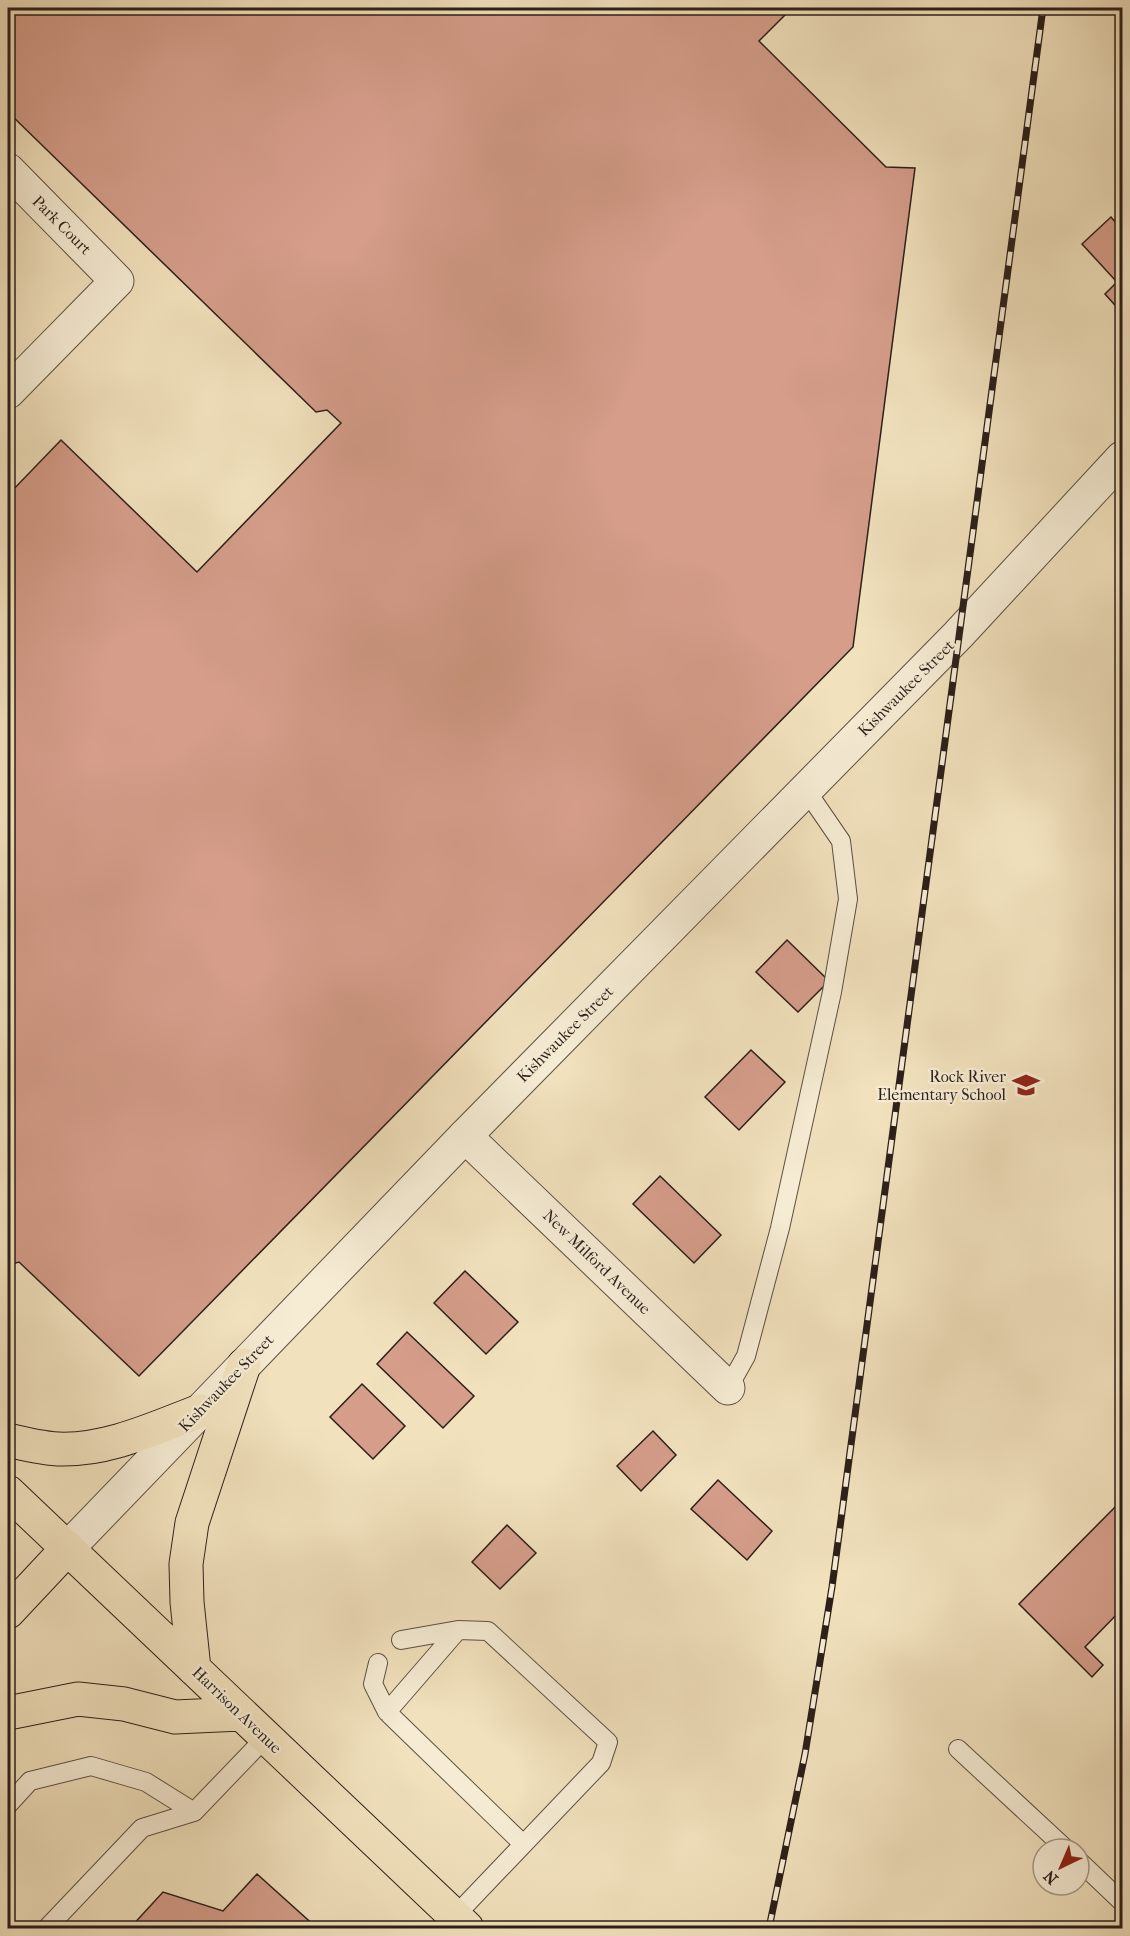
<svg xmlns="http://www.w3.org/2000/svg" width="1130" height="1936" font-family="'IM FELL French Canon',serif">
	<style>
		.building { fill: #d59d8a; stroke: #2b1f1a; stroke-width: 1.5 }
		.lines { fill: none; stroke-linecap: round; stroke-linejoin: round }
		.service-casing { stroke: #5c5043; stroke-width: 20 }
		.minor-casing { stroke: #5c5043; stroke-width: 35 }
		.tertiary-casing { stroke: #5c5043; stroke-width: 35 }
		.primary-casing { stroke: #2b1f1a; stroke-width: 35 }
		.service { stroke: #f6ecd4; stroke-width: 18 }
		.minor { stroke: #f6ecd4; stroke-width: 33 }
		.tertiary { stroke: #f6ecd4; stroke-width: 33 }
		.primary { stroke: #f1e1bd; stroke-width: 33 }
		.rail-casing { stroke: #2b1f1a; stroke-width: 7 }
		.rail { stroke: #f6ecd4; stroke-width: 4.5; stroke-dasharray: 14; stroke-linecap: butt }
		.labels { text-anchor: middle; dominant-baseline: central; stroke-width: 4.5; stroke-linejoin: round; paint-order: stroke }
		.street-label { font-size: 16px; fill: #2b1f1a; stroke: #f6ecd4 }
		.poi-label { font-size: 16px; fill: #2b1f1a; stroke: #f6ecd4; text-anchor: end }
	</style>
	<rect width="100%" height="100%" fill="#f1e1bd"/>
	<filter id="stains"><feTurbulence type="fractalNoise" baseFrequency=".00333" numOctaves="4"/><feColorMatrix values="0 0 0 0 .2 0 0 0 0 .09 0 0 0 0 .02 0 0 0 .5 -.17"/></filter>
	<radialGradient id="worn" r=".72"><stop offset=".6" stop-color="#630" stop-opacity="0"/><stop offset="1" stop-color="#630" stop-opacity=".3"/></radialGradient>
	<path class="building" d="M8,8H792L759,41L886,167L915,168L853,647L139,1376L19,1262L8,1265V495L61,440L197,572L341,423L327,410L316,412L8,112Z
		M1111,217L1122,230V273L1115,280L1082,244Z
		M1122,277V313L1105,294Z
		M787,940L829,981L798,1012L756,972Z
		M751,1050L785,1082L739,1130L705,1097Z
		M660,1176L721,1235L694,1263L633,1204Z
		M465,1271L518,1322L486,1354L434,1303Z
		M407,1332L474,1396L443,1428L377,1364Z
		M362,1384L405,1426L373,1459L330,1417Z
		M653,1431L676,1455L641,1491L617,1466Z
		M718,1480L772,1531L747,1560L691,1509Z
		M1122,1500V1609L1085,1647L1103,1665L1092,1677L1019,1604Z
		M507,1525L536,1553L500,1589L472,1562Z
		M257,1874L317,1928H130L163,1892L223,1911Z"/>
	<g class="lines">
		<defs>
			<path id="service" d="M728,1388L746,1356L780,1228L832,992L848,899L841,841L806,790
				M401,1640L458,1630
				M378,1663L373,1684L387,1712
				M958,1749L1066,1849
				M8,1805L30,1781L91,1766L146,1782L194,1812L266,1737
				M1079,1861L1122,1902
				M454,1917L601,1763L608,1742L488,1631L458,1630L387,1712L523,1844
				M47,1928L142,1828L194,1812"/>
			<path id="minor" d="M8,170L117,281L8,392
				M465,1136L728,1388"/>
			<path id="tertiary" d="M68,1548L465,1136L958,635L1122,458"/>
			<path id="primary" d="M8,1440C24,1444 41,1448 58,1449C107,1451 155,1428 200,1411
				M8,1492L467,1928
				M8,1612L68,1548
				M194,1669L187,1602L186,1564L192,1523L244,1365
				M8,1713L78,1699L124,1704L175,1717L241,1714"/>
		</defs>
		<use href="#service" class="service-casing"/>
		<use href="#minor" class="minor-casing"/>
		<use href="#tertiary" class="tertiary-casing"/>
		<use href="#primary" class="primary-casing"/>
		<use href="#service" class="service"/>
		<use href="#minor" class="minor"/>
		<use href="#tertiary" class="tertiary"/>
		<use href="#primary" class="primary"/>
		<defs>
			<path id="rail" d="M769,1928L805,1754L832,1587L1043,8"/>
		</defs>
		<use href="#rail" class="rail-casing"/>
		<use href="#rail" class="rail"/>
	</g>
	<defs>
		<symbol id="school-bare" viewBox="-9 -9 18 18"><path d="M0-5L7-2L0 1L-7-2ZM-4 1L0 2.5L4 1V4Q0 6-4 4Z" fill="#8f2418" stroke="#f6ecd4" stroke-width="2.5" paint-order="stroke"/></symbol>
	</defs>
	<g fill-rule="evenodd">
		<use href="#school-bare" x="1007" y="1066" width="38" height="38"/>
	</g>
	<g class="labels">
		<g class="street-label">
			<text transform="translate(62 225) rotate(45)">Park Court</text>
			<text transform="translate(906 688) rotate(-45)">Kishwaukee Street</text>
			<text transform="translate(565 1034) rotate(-45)">Kishwaukee Street</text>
			<text transform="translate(597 1262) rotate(44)">New Milford Avenue</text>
			<text transform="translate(226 1383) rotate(-46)">Kishwaukee Street</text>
			<text transform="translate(237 1710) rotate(44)">Harrison Avenue</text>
		</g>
		<g class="poi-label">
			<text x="1006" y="1076">Rock River<tspan x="1006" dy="18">Elementary School</tspan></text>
		</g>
	</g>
	<rect width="1130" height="1936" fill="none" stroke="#f1e1bd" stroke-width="30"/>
	<rect x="9" y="9" width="1112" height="1918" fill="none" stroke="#2b1f1a" stroke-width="3"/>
	<rect x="15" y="15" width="1100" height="1906" fill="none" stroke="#2b1f1a" stroke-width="1.5"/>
	<g transform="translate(1061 1867) rotate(224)"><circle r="28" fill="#f6ecd4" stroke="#a59a8a" stroke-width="1.5"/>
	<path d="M0-4.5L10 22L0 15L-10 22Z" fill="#8f2418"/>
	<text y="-9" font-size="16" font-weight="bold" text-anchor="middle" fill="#2b1f1a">N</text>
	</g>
	<rect width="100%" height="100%" filter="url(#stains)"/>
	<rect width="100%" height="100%" fill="url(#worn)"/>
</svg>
